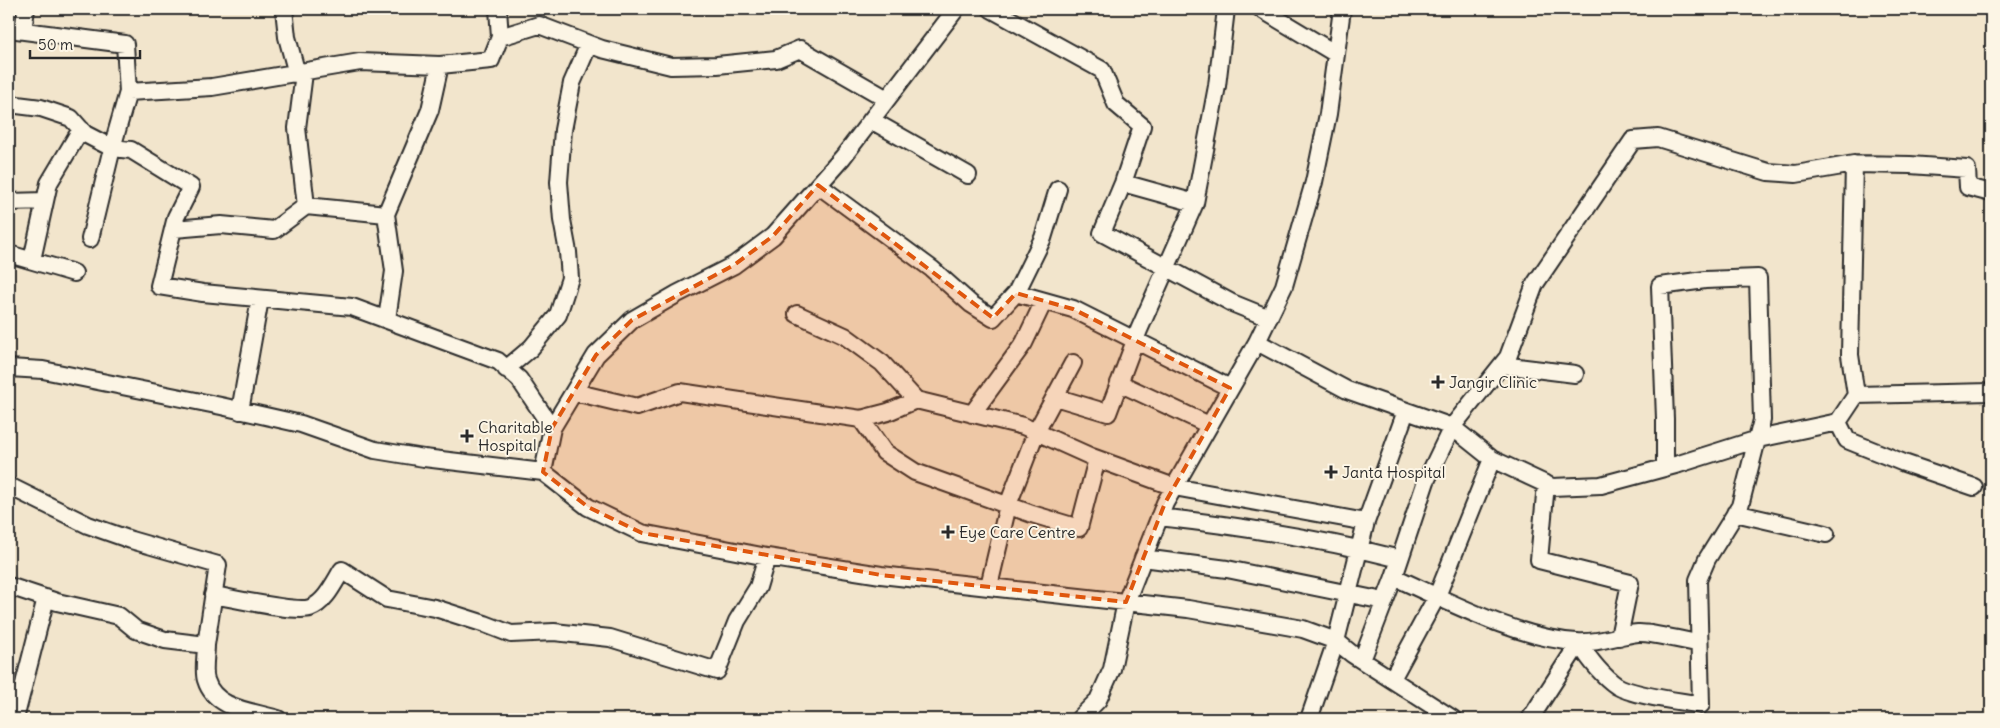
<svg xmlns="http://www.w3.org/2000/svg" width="2000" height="728" font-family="Delius,sans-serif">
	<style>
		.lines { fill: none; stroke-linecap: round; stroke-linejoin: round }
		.minor-casing { stroke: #2b2b2b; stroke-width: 20 }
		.minor { stroke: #fcf5e5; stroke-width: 16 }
		.marked { fill: #df570e; fill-opacity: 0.2; stroke: #df570e; stroke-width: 4; stroke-dasharray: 10 6; stroke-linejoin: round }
		.poi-dot { fill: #2b2b2b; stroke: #fcf5e5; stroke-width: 2 }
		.labels { text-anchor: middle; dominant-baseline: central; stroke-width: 4; stroke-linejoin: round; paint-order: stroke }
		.poi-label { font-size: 16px; fill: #2b2b2b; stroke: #fcf5e5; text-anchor: start }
	</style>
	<rect width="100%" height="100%" fill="#f2e5cc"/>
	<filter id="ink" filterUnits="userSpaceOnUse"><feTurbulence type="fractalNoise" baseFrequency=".02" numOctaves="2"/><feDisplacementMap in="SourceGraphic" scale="10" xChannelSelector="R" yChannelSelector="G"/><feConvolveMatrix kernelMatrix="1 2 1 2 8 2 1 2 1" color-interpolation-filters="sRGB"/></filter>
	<g filter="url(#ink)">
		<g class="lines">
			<defs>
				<path id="minor" d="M284,9L287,37L297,74
					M498,9L500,37
					M991,9L1102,70L1116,104L1142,126L1123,183L1102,233L1232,303L1269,318
					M1261,9L1336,54
					M9,29L125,44L128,92
					M23,31L26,9
					M304,73L297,128L306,206
					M9,104L41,108L71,118L85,134L112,148L131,150L191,187L176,217L159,286L203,293L352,307L498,361L519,379L552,428
					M871,120L968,175
					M1854,164L1850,355L1856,395
					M1123,183L1195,203
					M818,185L932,269L971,304L993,318L1016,293L1043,238L1058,189
					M9,202L45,201
					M386,214L430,110L440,65
					M174,229L221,225L274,230L306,206L386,214L394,271L387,319
					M90,239L112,148L128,92L212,87L360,62L440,65L491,60L500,37L539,25L602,49L671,66L717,65L776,59L800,49L887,99
					M9,254L74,273
					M32,260L49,183L81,129
					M1016,293L1073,309L1230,388
					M797,314L845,336L882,363L916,400
					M1257,342L1347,390L1452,427L1492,459L1552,487L1601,485L1679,464L1758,439L1838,422L1856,395L1991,392
					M1502,365L1575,374
					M9,368L43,370L221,406L301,424L375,450L424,458L543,472L588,507L642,533L767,557L881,575L1188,609L1303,629L1336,641L1352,654L1453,719
					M506,369L531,348L558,315L570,278L568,252L562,220L559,182L563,130L572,83L589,44
					M1119,383L1209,425
					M574,392L637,407L680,392L861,419L888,412L916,400L1023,426L1092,457L1174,487L1366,522
					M1055,397L1108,413L1139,330L1195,203L1217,86L1226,9
					M240,411L260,299
					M972,414L1024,343L1044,301
					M861,419L884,452L915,472L1032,514L1079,528L1097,459
					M1838,422L1847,440L1904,463L1974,487
					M543,472L552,428L596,355L632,320L677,294L734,265L773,236L843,157L956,9
					M1546,484L1539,560L1630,583L1619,637
					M9,486L88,525L131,540L218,565L206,645
					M1735,513L1826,534
					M1159,517C1240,526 1321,539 1400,559
					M1143,558L1227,569L1384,601
					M1394,577C1448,601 1519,639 1577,642C1598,644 1618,635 1638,633C1651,632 1683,641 1698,643
					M9,586L57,602L119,616L136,630L165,640L206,645C206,655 203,671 206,680C215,710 253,711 278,719
					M989,586L1008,505L1036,432L1073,363
					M213,595C232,598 295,613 310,608C325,603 334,583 342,570L387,599L435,608L485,624L511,634L554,632L610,638L717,671L737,621L758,587L767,557
					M1362,660L1394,577L1426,481L1452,427L1508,357L1535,284L1633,140L1658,138L1768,172L1796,174L1854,164L1910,165L1967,169L1968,187L1991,193
					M1392,679L1437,596L1492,459
					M15,719L46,598
					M1079,719L1098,700L1112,669L1126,602L1165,503L1257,342L1284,286L1314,182L1328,114L1342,9
					M1309,719L1336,641L1366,522L1406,411
					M1530,719L1579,643C1589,659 1601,675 1617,686C1634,696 1680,701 1701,705L1698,580L1707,559L1740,506L1762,420L1758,278L1705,280L1660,286L1665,419V467"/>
			</defs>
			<use href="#minor" class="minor-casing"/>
			<use href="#minor" class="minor"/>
		</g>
	</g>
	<path class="marked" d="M818,185L993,318L1016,293L1073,309L1230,388L1165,503L1126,602L881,575L642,533L588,507L543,472L552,428L596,355L632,320L734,265L773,236Z"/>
	<g class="poi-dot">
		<path d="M1435.5 374.5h5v5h5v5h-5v5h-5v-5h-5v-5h5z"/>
		<path d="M464.5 428.5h5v5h5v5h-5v5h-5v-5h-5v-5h5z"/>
		<path d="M1328.5 464.5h5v5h5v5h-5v5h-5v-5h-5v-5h5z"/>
		<path d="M945.5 524.5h5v5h5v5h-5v5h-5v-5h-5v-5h5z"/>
	</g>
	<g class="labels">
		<g class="poi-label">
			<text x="1449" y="382">Jangir Clinic</text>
			<text x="478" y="427">Charitable<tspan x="478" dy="18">Hospital</tspan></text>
			<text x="1342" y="472">Janta Hospital</text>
			<text x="959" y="532">Eye Care Centre</text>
		</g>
	</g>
	<rect width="2000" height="728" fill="none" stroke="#fcf5e5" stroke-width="30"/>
	<rect x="15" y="15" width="1970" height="698" fill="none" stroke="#2b2b2b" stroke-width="2" filter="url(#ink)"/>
	<path d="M30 50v8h110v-8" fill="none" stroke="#2b2b2b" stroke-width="2.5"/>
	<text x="38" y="50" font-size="15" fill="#2b2b2b" stroke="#fcf5e5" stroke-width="4" paint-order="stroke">50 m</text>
</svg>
